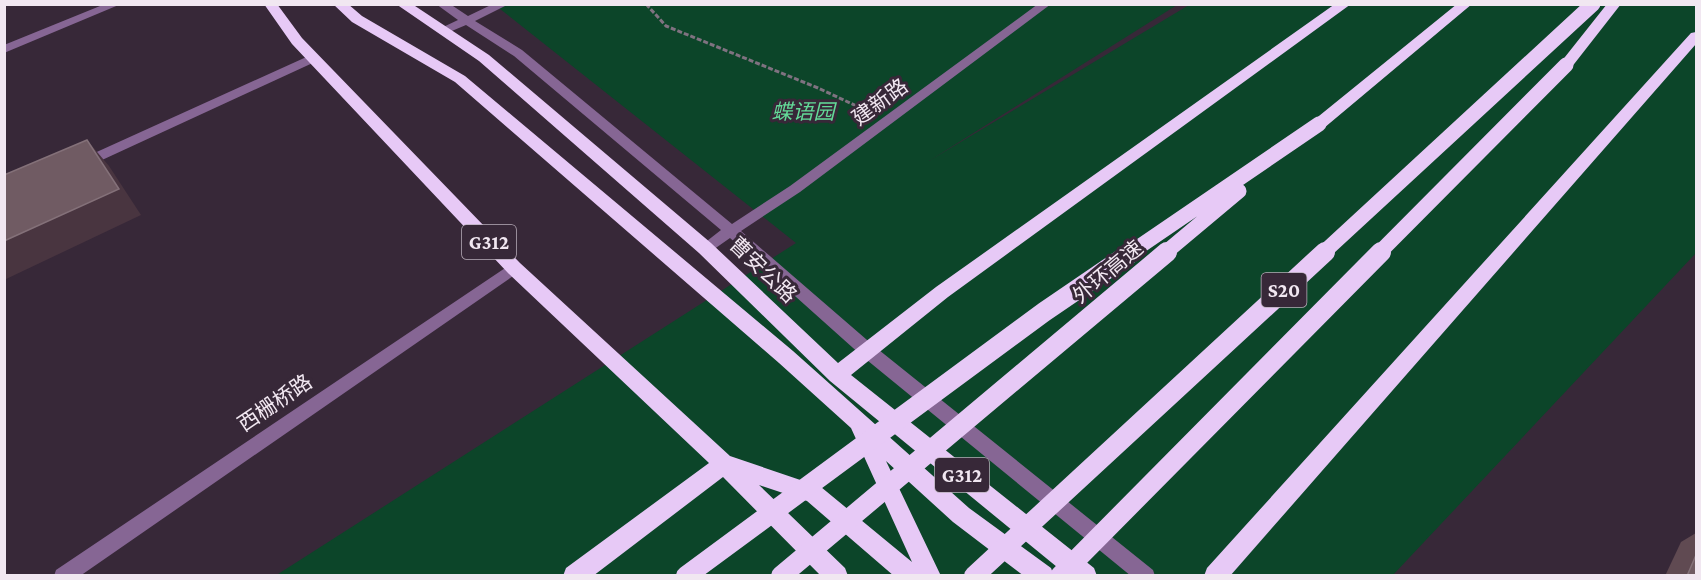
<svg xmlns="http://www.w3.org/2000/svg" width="1701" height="580" font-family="'Crimson Pro','Noto Sans SC',serif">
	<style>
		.green { fill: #0c4529 }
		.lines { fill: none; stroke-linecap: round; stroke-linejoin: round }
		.path { stroke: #7f7280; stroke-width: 3; stroke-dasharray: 5 2; stroke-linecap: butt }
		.minor { fill: #866694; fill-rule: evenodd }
		.highway { fill: #e7c9f6; fill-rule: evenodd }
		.highway-bridge-far1 { stroke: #e7c9f6; stroke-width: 15 }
		.highway-bridge { stroke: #e7c9f6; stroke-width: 20 }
		.wall { fill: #604a52 }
		.shaded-wall { fill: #493540 }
		.building { fill: #705b63; stroke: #847179; stroke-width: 1.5 }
		.labels { text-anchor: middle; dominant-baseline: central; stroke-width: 6; stroke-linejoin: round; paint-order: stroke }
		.shield { fill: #372838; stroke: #b9aeba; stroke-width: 1.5 }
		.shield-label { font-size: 20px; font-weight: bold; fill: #f1e7f1 }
		.street-label { font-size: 21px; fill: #f1e7f1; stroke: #372838 }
		.park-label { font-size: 21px; font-style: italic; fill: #63da98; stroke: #372838 }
	</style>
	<rect width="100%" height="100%" fill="#372838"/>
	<path class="green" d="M495,5H1177L929,161L1189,5H1696V253L1393,575L275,576L796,243Z"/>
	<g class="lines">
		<path class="path" d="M646,4L666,26L818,88L865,110"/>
		<path class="minor" d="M105,4H121L4,53V45Z
			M436,4H450L468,16L493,4H509L475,21L522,50L732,224L790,186L1038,4H1051L800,192L741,231L874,346L1153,570L1155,576H1131L862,356L730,238L710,252H700L698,248L721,230L514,56L466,25L447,33H439V29L458,20Z
			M313,54L317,55V61L89,166H79L77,163L79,160Z
			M514,262L519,264L521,268L519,272L80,576H54L56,570Z"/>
		<path class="highway" d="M264,4H277L302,38L520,263L730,456L821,487L912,562L851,428L779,363L455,82L352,22L333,4H348L362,16L465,76L793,351L969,508L1051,568L1054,576H1024L953,522L886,461L941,576H894L807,501L759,485L845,568L848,576H821L723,477L593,576H563L566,568L709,463L508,273L292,44Z
			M396,4H412L489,55L711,243L838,363L936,287L1335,4H1351L948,297L851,375L1094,568L1097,576H1068L830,381L699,253L479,61Z
			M1457,4H1472L1324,128H1314L1311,124L1314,120Z
			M1607,4H1621L1571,68H1561L1559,65L1561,62Z
			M1696,32V44L1230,576H1204L1207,568L1691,33Z"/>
		<path class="highway-bridge-far1" d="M1130,253L1319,124
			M1165,253L1239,191
			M1323,253L1593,4
			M1379,253L1566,65"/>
		<path class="highway-bridge" d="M686,576L1044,312L1132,252
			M781,576L1167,252
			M974,576L1325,252
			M1060,576L1381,252"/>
	</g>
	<path class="wall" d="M1696,533V576H1665L1681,542Z"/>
	<path class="shaded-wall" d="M87,140L109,166L141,215L4,280V241Z"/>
	<path class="building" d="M87,140L119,189L4,241V175Z
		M1696,555V576H1687Z"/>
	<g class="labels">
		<g class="shield">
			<rect x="462" y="225" width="54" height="34" rx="4.5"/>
			<rect x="1261.5" y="273" width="45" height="34" rx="4.5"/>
			<rect x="935" y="458" width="54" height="34" rx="4.5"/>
		</g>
		<g class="shield-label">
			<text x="489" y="242">G312</text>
			<text x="1284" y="290">S20</text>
			<text x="962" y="475">G312</text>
		</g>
		<g class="street-label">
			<text transform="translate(880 102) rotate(-36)">建新路</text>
			<text transform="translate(763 270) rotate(44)">曹安公路</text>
			<text transform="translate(1108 272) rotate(-40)">外环高速</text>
			<text transform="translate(275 403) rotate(-34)">西栅桥路</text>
		</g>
		<g class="park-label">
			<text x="803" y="112">蝶语园</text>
		</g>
	</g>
	<rect width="1701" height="580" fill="none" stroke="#f1e7f1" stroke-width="12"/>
</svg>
